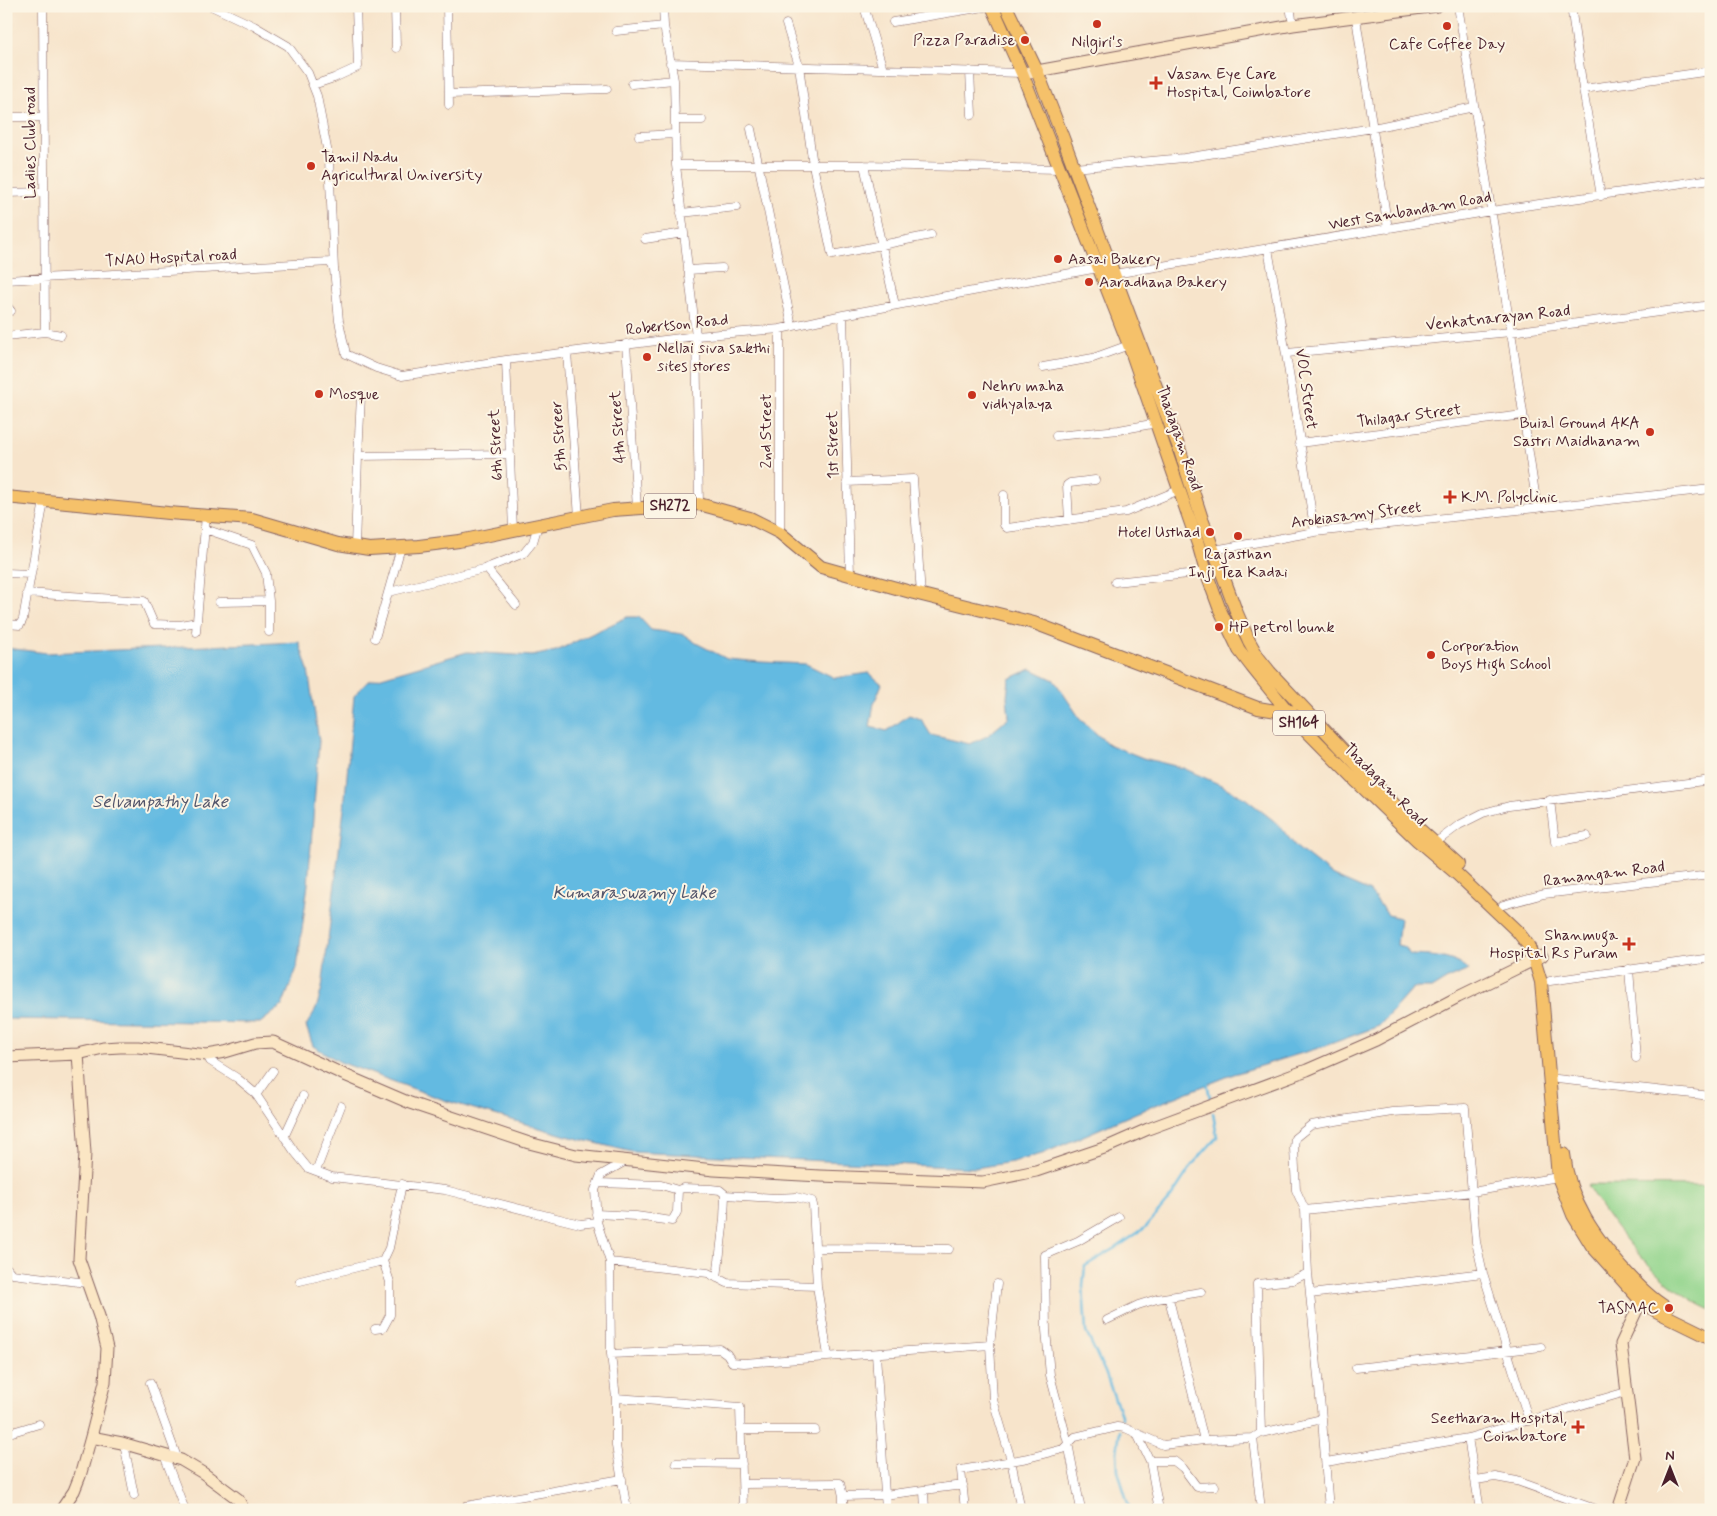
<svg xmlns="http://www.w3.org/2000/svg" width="1717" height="1516" font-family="Mynerve,sans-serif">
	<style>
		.green { fill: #91d48b; stroke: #6e7a5b }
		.water { fill: #64bae1; stroke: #576c86 }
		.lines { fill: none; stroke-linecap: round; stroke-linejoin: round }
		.stream { stroke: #64bae1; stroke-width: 2.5 }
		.street-casing { stroke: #876463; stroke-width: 9 }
		.secondary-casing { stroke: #876463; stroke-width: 13 }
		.primary-casing { stroke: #876463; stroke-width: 14 }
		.street { stroke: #fff; stroke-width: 8 }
		.secondary { stroke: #fbe6c4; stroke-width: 11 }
		.primary { stroke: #f5c16b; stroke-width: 12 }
		.poi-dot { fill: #c8321e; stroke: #fcf5e5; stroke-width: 2 }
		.labels { text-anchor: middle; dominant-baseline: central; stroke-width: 4; stroke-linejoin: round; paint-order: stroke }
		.shield { fill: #fcf5e5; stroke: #7f5f63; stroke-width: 1 }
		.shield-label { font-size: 15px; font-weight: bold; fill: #4a1f2b }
		.poi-label { font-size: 16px; fill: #4a1f2b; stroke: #fcf5e5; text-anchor: start }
		.street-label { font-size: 16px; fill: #4a1f2b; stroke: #fcf5e5 }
		.water-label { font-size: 18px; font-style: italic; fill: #53556b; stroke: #fcf5e5 }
	</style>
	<rect width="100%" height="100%" fill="#fcf5e5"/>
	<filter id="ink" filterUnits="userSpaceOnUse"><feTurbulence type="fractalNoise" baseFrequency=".02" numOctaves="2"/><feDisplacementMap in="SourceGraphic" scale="10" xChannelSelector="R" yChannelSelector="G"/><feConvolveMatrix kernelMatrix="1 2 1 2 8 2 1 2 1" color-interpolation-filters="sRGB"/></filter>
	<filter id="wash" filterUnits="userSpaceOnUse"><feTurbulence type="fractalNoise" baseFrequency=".0096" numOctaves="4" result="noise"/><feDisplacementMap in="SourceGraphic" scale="20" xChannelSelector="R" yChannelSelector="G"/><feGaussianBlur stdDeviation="1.12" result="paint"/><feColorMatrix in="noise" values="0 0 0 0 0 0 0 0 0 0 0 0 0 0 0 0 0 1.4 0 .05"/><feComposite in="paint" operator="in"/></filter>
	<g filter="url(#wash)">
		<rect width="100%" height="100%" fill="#f7e4cb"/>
		<path class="green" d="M1587,1185L1711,1186V1310C1661,1288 1614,1230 1587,1185Z"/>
		<path class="water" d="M627,617H639L651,630L683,634L696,643L727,659L761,662L806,664L835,678L869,673L882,684L874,703L870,727L887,731L909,715L921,719L931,735L970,744L987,736L1009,718L1007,697L1009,679L1031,669L1054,680L1081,720L1108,744L1143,758L1183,768L1221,785L1246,799L1278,824L1296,847L1333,876L1370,892L1388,915L1400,918L1397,945L1405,947L1410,955C1432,956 1452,956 1469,970L1449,978L1433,988H1413L1379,1026L1322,1047L1234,1074L1138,1112L1042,1154L1012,1162L975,1168L632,1152L567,1136L447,1101L340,1062L313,1046L306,1026L316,1009L322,988L344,809L354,696L368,681L467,652L532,656L556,651Z
			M299,642L308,670L319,741L308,884L297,968L282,1006L260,1023L6,1019V648L47,653Z"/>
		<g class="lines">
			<path class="stream" d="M1207,1082L1210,1098
				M1122,1418L1105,1372L1086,1332L1083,1286L1085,1266L1116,1248L1146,1227L1171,1197L1192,1165L1217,1137L1213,1113
				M1120,1431L1117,1453L1118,1471L1130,1510"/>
		</g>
	</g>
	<g filter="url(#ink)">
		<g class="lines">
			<defs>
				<path id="street" d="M43,6L45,332
					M211,6L254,26L288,46L308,73L317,96L329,159L334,269L339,321L346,354L376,368L402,376L506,360L696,336L780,329L843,315L1098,268L1114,274L1491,211L1711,179
					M395,6L396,48
					M447,6L449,105
					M663,6L664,26L674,80L676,165L696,336L699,504
					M1290,6L1293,25
					M1458,6L1511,332L1537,507
					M1571,6L1583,89L1601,196
					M866,13L883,69
					M1356,18L1388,229
					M893,22L990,6
					M786,24L799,66L813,165L832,255L931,235
					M616,31L664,26
					M670,63L1022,73
					M970,71L972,115
					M632,84L674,80
					M313,85L334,78L358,67L356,6
					M1583,89L1711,71
					M449,94L607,89
					M6,117H43
					M675,120H702
					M751,129L792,326
					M639,136L675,134
					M676,165H864L1060,169
					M864,165L895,305
					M1074,168L1184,158L1373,128L1474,107
					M6,193L43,192
					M681,213L737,207
					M645,239L684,233
					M1268,249C1285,343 1299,438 1315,532
					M688,270L722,268
					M6,280L330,262L334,269
					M6,305L11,311
					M843,315L850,575
					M780,329V533
					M6,336L45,332L61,335
					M626,344L637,508
					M567,352L579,517
					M1287,353L1511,332L1711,305
					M506,360L513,530
					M1043,367L1093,358L1129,345
					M1056,436L1119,430L1157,423
					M1299,443L1523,415
					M358,456L361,396
					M847,482L913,479L921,595
					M1004,495V525L1007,528L1126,512L1179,490
					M1069,520L1067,485L1070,483L1095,480
					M205,529L252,545L266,573L269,601V632
					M355,547L358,456L510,454
					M1214,550L1315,532L1711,489
					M486,568L516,605
					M6,573L31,574
					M1115,582L1206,572
					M389,592L484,569L524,553L533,542L538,525
					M27,593L144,601L154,624L180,625L197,622
					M219,602L269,601
					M6,624L20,625L23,619L44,501
					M196,632L206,515
					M375,638L401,547
					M1550,800L1555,842L1587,836
					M1435,843L1459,825L1483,813L1509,806L1711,780
					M1503,905L1544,894L1711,875
					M1629,969L1636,1058
					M1550,981L1711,958
					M207,1055L210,1061L237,1078L255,1093L294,1151L308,1168L332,1177L445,1190L580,1224L597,1222
					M1557,1079L1711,1096
					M256,1095L273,1071
					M284,1137L303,1096
					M626,1161L601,1175L595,1190L597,1222L610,1262L611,1354L616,1398V1446L627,1510
					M316,1171L341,1106
					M598,1183L661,1185L678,1190L683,1188L711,1189L720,1190L726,1195
					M1305,1210L1472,1192L1558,1177
					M596,1214L636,1216L672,1221L677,1212L678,1190
					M815,1248L949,1249
					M610,1262L708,1273L727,1283L817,1286L828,1356
					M6,1267L12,1274L87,1283
					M1308,1273L1322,1419
					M717,1278L724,1219L725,1195L776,1198L796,1197L812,1201L813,1205L817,1286
					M300,1281L383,1261L389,1248L402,1184
					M997,1284L990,1345L993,1400L1011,1460L1021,1510
					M1310,1294L1483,1273
					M1169,1299L1204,1440
					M1107,1320L1138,1305L1157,1299L1201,1292
					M375,1329L383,1328L390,1315V1282L383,1261
					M611,1354L720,1349L727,1354L732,1362L744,1363L990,1345
					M876,1354L886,1510
					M1356,1368L1541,1347
					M150,1383L178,1460
					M616,1398L740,1407L743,1510
					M740,1430H815
					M6,1434L39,1424
					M1137,1434L1150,1461L1159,1510
					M1253,1438L1261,1510
					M1468,1438L1480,1510
					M124,1444L134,1495
					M164,1455L185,1510
					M1150,1461H1174L1183,1468L1197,1487L1215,1486
					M1326,1462L1468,1438L1626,1392
					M676,1463L742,1464
					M1476,1480L1495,1477L1517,1481L1598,1510
					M743,1484L840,1483L843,1496L884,1495L963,1485
					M924,1491L925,1510
					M843,1496V1510
					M466,1506L622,1479
					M965,1510L961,1470L1028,1458L1063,1449L1075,1437L1117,1427L1125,1428L1163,1445L1204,1440L1253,1438L1261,1433
					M1081,1510L1068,1443L1050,1375L1046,1330L1045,1255L1078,1241L1119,1217
					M1329,1510L1322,1419L1261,1433L1257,1284L1293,1280L1308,1273L1305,1210L1296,1190L1294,1148L1295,1138L1311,1125L1392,1112L1465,1108L1476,1242L1483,1273L1529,1421"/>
				<path id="secondary" d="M1022,73L1037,71L1293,25L1437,6
					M6,1057L78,1054L103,1048L120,1047H138L207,1055L225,1052L255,1043L273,1042L347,1076L410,1103L529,1143L576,1155L714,1170L820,1176L983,1182L1036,1171L1107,1147L1148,1129L1307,1070L1376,1040L1458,997L1542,956
					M91,1437L122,1443L181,1460L203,1473L238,1499L244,1510
					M61,1510L74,1491L80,1476L91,1437L105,1382L107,1348L99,1316L79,1259L85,1153L78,1054
					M1618,1510L1635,1458L1621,1344L1641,1301"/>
				<path id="primary" d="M992,6L1022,73L1129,345L1199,547L1206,572L1220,610L1239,650L1252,667L1289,713L1357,782L1417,840L1458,875L1518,932L1528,945L1534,959L1541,982L1558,1177L1573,1215L1592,1246L1641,1301L1656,1311L1711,1338
					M1006,6L1037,71L1060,130L1179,448L1202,519L1236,611L1249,641L1258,657L1270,672L1407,818L1458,864
					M6,497L168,513L252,519L338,544L369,549L419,546L459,541L613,510L699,504L750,518L780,533L821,567L914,593L1034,623L1258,708L1289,713L1291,711
					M1564,1154C1569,1202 1595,1237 1626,1272C1638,1285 1651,1299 1667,1308"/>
			</defs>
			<use href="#street" class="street-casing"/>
			<use href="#secondary" class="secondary-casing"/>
			<use href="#primary" class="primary-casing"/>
			<use href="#street" class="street"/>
			<use href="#secondary" class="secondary"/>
			<use href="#primary" class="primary"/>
		</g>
	</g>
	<g class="poi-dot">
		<circle cx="1097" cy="24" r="5"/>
		<circle cx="1447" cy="26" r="5"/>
		<circle cx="1025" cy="40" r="5"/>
		<path d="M1153.5 75.5h5v5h5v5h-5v5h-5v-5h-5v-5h5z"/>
		<circle cx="311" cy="166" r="5"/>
		<circle cx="1058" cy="259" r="5"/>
		<circle cx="1089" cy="282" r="5"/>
		<circle cx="647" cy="357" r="5"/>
		<circle cx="319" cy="394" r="5"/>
		<circle cx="972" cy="395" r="5"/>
		<circle cx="1650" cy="432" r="5"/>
		<path d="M1447.5 489.5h5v5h5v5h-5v5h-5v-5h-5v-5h5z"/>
		<circle cx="1210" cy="532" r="5"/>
		<circle cx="1238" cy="536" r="5"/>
		<circle cx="1219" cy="627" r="5"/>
		<circle cx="1431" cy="655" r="5"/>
		<path d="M1626.5 936.5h5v5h5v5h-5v5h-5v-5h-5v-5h5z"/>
		<circle cx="1669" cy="1308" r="5"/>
		<path d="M1575.5 1419.5h5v5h5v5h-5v5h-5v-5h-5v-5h5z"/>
	</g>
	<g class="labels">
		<g class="shield">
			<rect x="644" y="493.5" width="52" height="25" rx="4"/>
			<rect x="1273" y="710.5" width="52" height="25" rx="4"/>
		</g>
		<g class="shield-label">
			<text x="670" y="506">SH272</text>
			<text x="1299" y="723">SH164</text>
		</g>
		<g class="poi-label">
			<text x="1015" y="40" text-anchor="end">Pizza Paradise</text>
			<text x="1097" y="42" text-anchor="middle">Nilgiri's</text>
			<text x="1447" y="44" text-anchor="middle">Cafe Coffee Day</text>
			<text x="1167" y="74">Vasan Eye Care<tspan x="1167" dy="18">Hospital, Coimbatore</tspan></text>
			<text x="321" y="157">Tamil Nadu<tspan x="321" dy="18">Agricultural University</tspan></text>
			<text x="1068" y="259">Aasai Bakery</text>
			<text x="1099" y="282">Aaradhana Bakery</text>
			<text x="657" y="348">Nellai siva sakthi<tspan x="657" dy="18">sites stores</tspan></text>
			<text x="982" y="386">Nehru maha<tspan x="982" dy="18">vidhyalaya</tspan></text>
			<text x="329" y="394">Mosque</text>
			<text x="1640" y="423" text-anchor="end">Buial Ground AKA<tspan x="1640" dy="18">Sastri Maidhanam</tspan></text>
			<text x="1461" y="497">K.M. Polyclinic</text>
			<text x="1200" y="532" text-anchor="end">Hotel Usthad</text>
			<text x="1238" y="554" text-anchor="middle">Rajasthan<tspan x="1238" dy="18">Inji Tea Kadai</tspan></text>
			<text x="1229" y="627">HP petrol bunk</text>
			<text x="1441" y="646">Corporation<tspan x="1441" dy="18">Boys High School</tspan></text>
			<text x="1618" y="935" text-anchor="end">Shanmuga<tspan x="1618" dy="18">Hospital Rs Puram</tspan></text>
			<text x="1659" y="1308" text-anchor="end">TASMAC</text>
			<text x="1567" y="1418" text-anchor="end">Seetharam Hospital,<tspan x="1567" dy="18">Coimbatore</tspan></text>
		</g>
		<g class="street-label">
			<text transform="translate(30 143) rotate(-90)">Ladies Club road</text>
			<text transform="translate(1410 211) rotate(-10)">West Sambandam Road</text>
			<text transform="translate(171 258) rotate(-3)">TNAU Hospital road</text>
			<text transform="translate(1498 318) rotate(-6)">Venkatnarayan Road</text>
			<text transform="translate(677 325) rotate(-6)">Robertson Road</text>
			<text transform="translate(1306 389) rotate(82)">VOC Street</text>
			<text transform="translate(1409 416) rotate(-7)">Thilagar Street</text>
			<text transform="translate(618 427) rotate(-94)">4th Street</text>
			<text transform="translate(766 431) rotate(-90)">2nd Street</text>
			<text transform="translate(559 436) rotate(-94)">5th Streer</text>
			<text transform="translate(1179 438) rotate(71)">Thadagam Road</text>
			<text transform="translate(496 445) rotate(-93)">6th Street</text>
			<text transform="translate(833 445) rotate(-91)">1st Street</text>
			<text transform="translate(1356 515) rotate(-7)">Arokiasamy Street</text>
			<text transform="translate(1385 785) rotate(45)">Thadagam Road</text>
			<text transform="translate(1604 874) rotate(-7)">Ramangam Road</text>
		</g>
		<g class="water-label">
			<text x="160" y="802">Selvampathy Lake</text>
			<text x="634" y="893">Kumaraswamy Lake</text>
		</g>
	</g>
	<rect width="1717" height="1516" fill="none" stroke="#fcf5e5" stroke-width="25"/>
	<g transform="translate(1670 1468)" stroke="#fcf5e5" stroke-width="4" paint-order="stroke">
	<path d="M0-4L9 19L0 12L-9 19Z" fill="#4a1f2b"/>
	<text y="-8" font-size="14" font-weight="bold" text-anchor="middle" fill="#4a1f2b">N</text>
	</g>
</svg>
